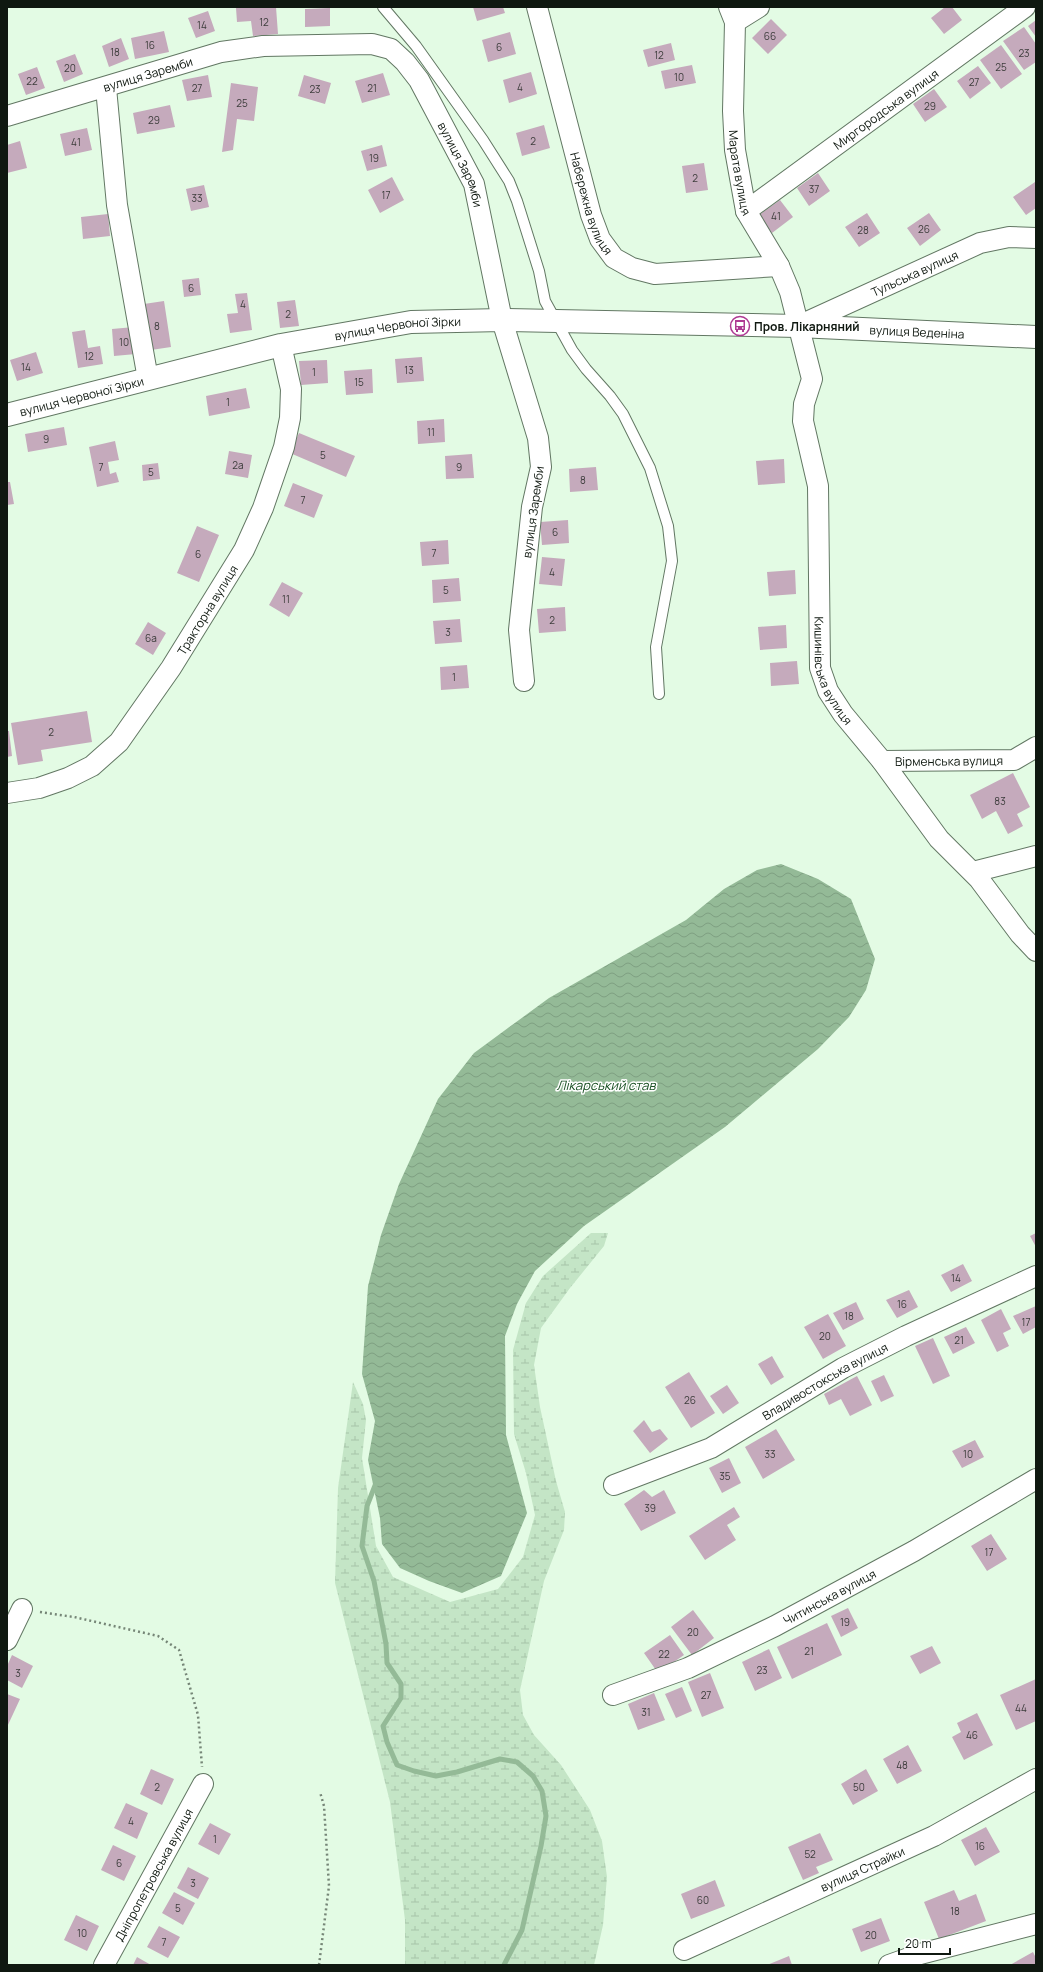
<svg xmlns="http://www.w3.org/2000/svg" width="1043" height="1972" font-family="Manrope,sans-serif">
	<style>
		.wetland { fill: url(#wetland-marsh) }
		.water { fill: url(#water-waves) }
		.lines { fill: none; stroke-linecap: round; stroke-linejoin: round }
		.stream { stroke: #94ba97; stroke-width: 5 }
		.building { fill: #c5aabc }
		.lane-casing { stroke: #627763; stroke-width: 12 }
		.street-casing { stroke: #627763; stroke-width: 22 }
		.secondary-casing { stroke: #627763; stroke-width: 24 }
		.path { stroke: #768677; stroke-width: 2.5; stroke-dasharray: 2 3; stroke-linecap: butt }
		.lane { stroke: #fff; stroke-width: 10 }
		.street { stroke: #fff; stroke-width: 20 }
		.secondary { stroke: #fff; stroke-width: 22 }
		.labels { text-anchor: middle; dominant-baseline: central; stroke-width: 3; stroke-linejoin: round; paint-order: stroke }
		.number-label { font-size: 10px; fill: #3c3c3b }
		.street-label { font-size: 12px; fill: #0f1810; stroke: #fff }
		.poi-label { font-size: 12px; font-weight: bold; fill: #0f1810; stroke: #fff; text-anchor: start }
		.water-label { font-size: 13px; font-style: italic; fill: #1b5225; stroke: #fff }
	</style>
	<defs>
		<pattern id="wetland-marsh" width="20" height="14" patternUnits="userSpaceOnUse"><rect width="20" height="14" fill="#c4e5c6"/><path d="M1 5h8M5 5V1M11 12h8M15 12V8" fill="none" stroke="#a7c4a9"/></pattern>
		<pattern id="water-waves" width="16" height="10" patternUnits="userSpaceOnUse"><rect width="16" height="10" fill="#94ba97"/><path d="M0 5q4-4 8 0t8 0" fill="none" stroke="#7e9f81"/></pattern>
	</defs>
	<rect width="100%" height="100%" fill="#e3fbe4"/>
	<path class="wetland" d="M591,1233H608L604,1246L570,1288L541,1328L534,1365L540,1407L556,1481L565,1512L564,1530L544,1581L520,1690L523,1715L534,1735L561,1765L590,1810L602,1841L607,1877L603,1925L594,1965H405V1920L390,1802L335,1583L338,1488L353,1382L363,1404L366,1420L362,1458L376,1546L393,1577L450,1602L498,1589L523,1557L535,1515L526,1473L514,1434L513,1350L526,1303L543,1276Z"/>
	<path class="water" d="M781,864L818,879L851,899L875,959L866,990L849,1017L818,1049L725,1127L584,1226L535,1271L517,1304L505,1336L506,1435L527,1513L501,1576L462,1593L429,1581L400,1568L382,1544L380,1518L368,1460L375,1421L362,1374L368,1286L381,1235L399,1184L438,1099L474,1053L549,998L686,920L724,889L757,870Z"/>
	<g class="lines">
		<path class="stream" d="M376,1483L367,1506L362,1546L374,1581L386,1644L387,1663L401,1684V1698L383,1726L387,1742L397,1765L414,1771L436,1776L457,1772L500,1759L517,1762L533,1776L542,1791L546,1816L541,1846L522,1930L504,1965"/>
	</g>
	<path class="building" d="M276,7L278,34L253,36L251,21L237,22L236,8Z
		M473,7H503L505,13L477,21Z
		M945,7H952L962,20L944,34L931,18Z
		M330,8V26L305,27V9Z
		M208,11L215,31L196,38L188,18Z
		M771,19L787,35L768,54L752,38Z
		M1036,20V37L1028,26Z
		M1024,27L1036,44V62L1024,70L1003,41Z
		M164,31L169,52L135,59L131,38Z
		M510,32L516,54L488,62L482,40Z
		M121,38L129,59L109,67L102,46Z
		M671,43L675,60L648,67L643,50Z
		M1001,45L1022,74L1001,89L980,60Z
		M75,54L83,74L64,82L56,61Z
		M692,65L696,83L665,89L661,71Z
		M978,66L991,83L970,99L957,81Z
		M37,67L45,88L26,95L18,74Z
		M531,72L537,94L509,103L503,80Z
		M383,73L390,95L362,103L355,81Z
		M208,75L212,97L187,101L182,80Z
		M304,75L331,83L325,104L298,96Z
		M231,83L258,87L254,121L237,119L233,150L222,152Z
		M934,89L947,107L925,122L913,104Z
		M170,105L175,127L137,134L133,113Z
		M544,125L550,148L522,156L516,133Z
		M87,128L92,150L65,156L60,134Z
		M20,141L27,168L7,173V145Z
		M382,145L387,166L367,171L361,151Z
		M704,163L708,190L686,193L682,166Z
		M818,173L830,191L809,206L797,188Z
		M392,177L404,200L380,213L368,190Z
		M1035,182L1036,208L1026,215L1013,197Z
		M204,185L209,207L191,211L186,189Z
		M780,200L793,217L772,233L759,215Z
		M867,213L880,233L859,247L845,227Z
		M929,213L941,230L920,246L907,228Z
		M108,214L110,236L83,239L81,217Z
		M199,278L201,295L184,297L182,280Z
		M247,293L252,330L230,333L227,314L238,313L235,294Z
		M295,300L299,326L280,328L277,302Z
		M164,301L171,347L151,350L144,304Z
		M134,327L136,354L114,356L112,329Z
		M85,330L88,348L100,346L103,364L78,368L72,332Z
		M36,352L43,373L17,381L10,360Z
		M422,357L424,381L397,383L395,359Z
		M327,360L328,383L301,385L299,361Z
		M372,369L373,393L346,395L344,371Z
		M246,388L250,408L209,416L206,396Z
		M444,419L445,442L418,444L417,421Z
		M64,427L67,445L28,452L25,434Z
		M299,433L355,456L346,477L290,453Z
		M115,441L119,460L108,462L110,474L116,472L119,482L97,487L89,447Z
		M229,451L252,455L248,478L225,474Z
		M472,454L474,478L446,479L445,456Z
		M784,459L785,483L758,485L756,461Z
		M158,463L160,479L143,481L142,465Z
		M596,467L598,490L570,492L569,469Z
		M7,482H10L14,504L7,505Z
		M293,483L323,495L314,518L284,506Z
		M568,520L569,543L542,545L540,522Z
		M197,526L219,535L199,582L177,573Z
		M448,540L449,564L422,566L420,542Z
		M542,557L565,559L562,586L539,584Z
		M795,570L796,594L769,596L767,572Z
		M459,578L461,601L433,603L432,580Z
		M282,582L303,593L289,617L269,605Z
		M565,607L566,631L539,633L537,609Z
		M460,619L462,642L435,644L433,621Z
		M148,622L166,633L153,655L135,644Z
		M786,625L787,648L760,650L758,627Z
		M797,661L799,684L771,686L770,663Z
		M467,665L469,688L441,690L440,667Z
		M87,711L92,742L41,750L43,761L18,765L11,723Z
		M7,731H9L12,756L7,757Z
		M1013,773L1030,807L1017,814L1023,826L1008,834L996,811L982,819L970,795Z
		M1036,1233V1247L1030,1236Z
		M963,1264L972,1281L951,1292L941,1275Z
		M909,1290L918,1307L897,1318L886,1300Z
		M856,1302L864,1319L843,1330L833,1313Z
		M1036,1306V1327L1023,1334L1013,1316Z
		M1001,1309L1011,1329L1003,1333L1009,1346L997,1352L981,1320Z
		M828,1314L846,1346L823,1359L804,1327Z
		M966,1327L975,1343L953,1354L944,1337Z
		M933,1338L950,1376L933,1384L915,1346Z
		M772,1356L784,1377L771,1385L758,1364Z
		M689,1372L715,1413L691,1428L665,1387Z
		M884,1375L894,1396L881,1402L871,1381Z
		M857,1376L872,1405L850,1416L841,1399L829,1405L824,1394Z
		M727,1385L739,1403L723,1414L710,1396Z
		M644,1420L652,1432L660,1429L668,1439L650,1453L633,1431Z
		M776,1429L795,1460L763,1479L745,1447Z
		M975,1440L984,1457L962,1468L952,1451Z
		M729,1458L741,1483L722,1493L709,1468Z
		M644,1490L652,1497L664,1490L676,1513L641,1531L624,1504Z
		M734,1507L740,1517L727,1525L736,1540L705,1560L689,1536Z
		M991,1534L1007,1559L987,1571L971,1546Z
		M848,1608L858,1628L841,1637L831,1616Z
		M693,1610L714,1638L692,1655L671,1627Z
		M827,1623L842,1655L792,1679L777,1647Z
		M670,1635L684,1655L658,1673L644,1653Z
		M932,1646L941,1663L920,1674L910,1656Z
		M769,1649L782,1678L755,1691L742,1662Z
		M12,1655L33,1666L22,1688L7,1680V1666Z
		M710,1673L724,1708L702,1717L688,1682Z
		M1036,1679V1721L1016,1730L1000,1695Z
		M682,1687L692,1711L676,1718L665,1694Z
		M654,1693L665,1720L638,1730L628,1704Z
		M7,1694L20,1699L7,1727Z
		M977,1713L993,1745L964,1760L952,1737L961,1732L957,1723Z
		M908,1745L922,1771L897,1784L883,1759Z
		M151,1769L174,1779L162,1805L140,1794Z
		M866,1769L878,1791L853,1805L841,1784Z
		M126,1803L148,1813L137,1839L114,1828Z
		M210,1823L231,1834L219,1855L198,1844Z
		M986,1827L1000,1852L975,1866L961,1840Z
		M820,1833L833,1860L816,1867L819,1873L803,1880L788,1847Z
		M113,1845L136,1856L124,1881L101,1870Z
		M188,1867L209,1878L198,1899L177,1888Z
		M715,1880L725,1906L691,1919L681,1894Z
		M954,1890L959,1901L976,1894L986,1921L939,1939L924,1902Z
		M174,1892L195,1903L183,1925L162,1913Z
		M76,1915L99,1926L87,1951L64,1940Z
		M881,1918L890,1941L861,1952L852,1929Z
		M159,1926L180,1937L168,1958L147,1947Z
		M1033,1952L1036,1958V1965H1010Z
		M789,1956L792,1965H767Z
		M137,1957L151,1965H133Z"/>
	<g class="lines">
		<defs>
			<path id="lane" d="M383,7L416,46L483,140L509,181L517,201L539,271L545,301L572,350L586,369L610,396L623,414L650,468L668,526L672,561L656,647L659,694"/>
			<g id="street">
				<path id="s1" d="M537,7L591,215L600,239L614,258L632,268L655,274L779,266"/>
				<path id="s2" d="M729,7L735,22L733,111L735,150L746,211L779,266L790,292L812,379L804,404L803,421L818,486L820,668L828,691L843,714L882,761L939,839L979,879L1020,934L1036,951"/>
				<path d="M735,22L759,7"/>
				<path d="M106,88L117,205L148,379"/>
				<path id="s3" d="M7,116L221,52L263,46L372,44L391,49L405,62L419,80L474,184L502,320L538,438L541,467L532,507L519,630L524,681"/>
				<path id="s4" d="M746,211L1025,7"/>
				<path id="s5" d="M798,326L980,243L1009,237L1036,238"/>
				<path id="s6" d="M882,761L1014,760L1036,747"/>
				<path id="s7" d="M7,793L39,788L68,778L92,766L119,742L171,668L244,550L263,508L284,447L290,418L291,389L281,345"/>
				<path d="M973,872L1036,856"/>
				<path id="s8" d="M614,1485L711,1448L843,1368L906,1336L1036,1276"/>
				<path d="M7,1640L22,1609"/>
				<path id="s9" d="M613,1695L688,1668L775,1626L914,1551L1036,1479"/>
				<path id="s10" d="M684,1950L934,1836L1036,1779"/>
				<path id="s11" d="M104,1965L203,1784"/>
				<path d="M889,1965L920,1954L1036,1924"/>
			</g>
			<g id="secondary">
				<path id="s12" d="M7,415L281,345L411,322L502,320L798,326L1036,337"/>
			</g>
		</defs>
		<use href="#lane" class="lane-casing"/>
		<use href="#street" class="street-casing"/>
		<use href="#secondary" class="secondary-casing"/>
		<path class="path" d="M40,1612L74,1617L158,1636L179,1650L198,1715L202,1767
			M319,1965L329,1886L324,1806L320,1792"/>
		<use href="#lane" class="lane"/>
		<use href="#street" class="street"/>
		<use href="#secondary" class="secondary"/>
	</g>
	<defs>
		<symbol id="bus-ring" viewBox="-11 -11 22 22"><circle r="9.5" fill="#fff" stroke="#ae3a93" stroke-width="1.5"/><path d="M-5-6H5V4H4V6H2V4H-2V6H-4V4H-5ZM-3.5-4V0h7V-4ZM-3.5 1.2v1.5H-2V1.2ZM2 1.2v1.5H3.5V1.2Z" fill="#ae3a93"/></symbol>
	</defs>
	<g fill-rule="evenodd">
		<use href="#bus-ring" x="729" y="315" width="22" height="22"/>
	</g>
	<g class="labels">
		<g class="number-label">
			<text x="264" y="22">12</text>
			<text x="202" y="25">14</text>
			<text x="770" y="36">66</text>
			<text x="150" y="45">16</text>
			<text x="499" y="47">6</text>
			<text x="115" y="52">18</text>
			<text x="1024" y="53">23</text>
			<text x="659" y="55">12</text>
			<text x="1001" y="67">25</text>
			<text x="70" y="68">20</text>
			<text x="679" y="77">10</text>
			<text x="32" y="81">22</text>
			<text x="974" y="82">27</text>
			<text x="520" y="87">4</text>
			<text x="197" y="88">27</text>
			<text x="372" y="88">21</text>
			<text x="315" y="89">23</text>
			<text x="242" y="103">25</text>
			<text x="930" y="106">29</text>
			<text x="154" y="120">29</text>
			<text x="533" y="141">2</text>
			<text x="76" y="142">41</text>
			<text x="374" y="158">19</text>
			<text x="695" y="178">2</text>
			<text x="814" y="189">37</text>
			<text x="386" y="195">17</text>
			<text x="197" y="198">33</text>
			<text x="776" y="216">41</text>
			<text x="924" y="229">26</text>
			<text x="863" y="230">28</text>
			<text x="191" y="288">6</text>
			<text x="243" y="304">4</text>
			<text x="288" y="314">2</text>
			<text x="157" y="326">8</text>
			<text x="124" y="342">10</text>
			<text x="89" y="356">12</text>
			<text x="26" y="367">14</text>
			<text x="409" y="370">13</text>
			<text x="314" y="372">1</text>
			<text x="359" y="382">15</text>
			<text x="228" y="402">1</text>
			<text x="431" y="432">11</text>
			<text x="46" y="439">9</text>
			<text x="323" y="455">5</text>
			<text x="238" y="465">2а</text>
			<text x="101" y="467">7</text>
			<text x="459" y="467">9</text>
			<text x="151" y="472">5</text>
			<text x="583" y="480">8</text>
			<text x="303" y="500">7</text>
			<text x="555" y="532">6</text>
			<text x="434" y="553">7</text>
			<text x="198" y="554">6</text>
			<text x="552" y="572">4</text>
			<text x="446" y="590">5</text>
			<text x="286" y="599">11</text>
			<text x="552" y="620">2</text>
			<text x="448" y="632">3</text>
			<text x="151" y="638">6а</text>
			<text x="454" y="677">1</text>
			<text x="51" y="732">2</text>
			<text x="1000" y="801">83</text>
			<text x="956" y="1278">14</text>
			<text x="902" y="1304">16</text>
			<text x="849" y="1316">18</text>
			<text x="1026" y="1322">17</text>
			<text x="825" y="1336">20</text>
			<text x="959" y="1340">21</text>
			<text x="690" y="1400">26</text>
			<text x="770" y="1454">33</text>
			<text x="968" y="1454">10</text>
			<text x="725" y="1476">35</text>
			<text x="650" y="1508">39</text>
			<text x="989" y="1552">17</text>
			<text x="845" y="1622">19</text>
			<text x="693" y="1632">20</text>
			<text x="809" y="1651">21</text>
			<text x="664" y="1654">22</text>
			<text x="762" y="1670">23</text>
			<text x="18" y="1673">3</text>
			<text x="706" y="1695">27</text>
			<text x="1021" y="1708">44</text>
			<text x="646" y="1712">31</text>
			<text x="972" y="1735">46</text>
			<text x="902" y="1765">48</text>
			<text x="157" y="1787">2</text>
			<text x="859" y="1787">50</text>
			<text x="131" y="1821">4</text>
			<text x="215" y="1839">1</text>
			<text x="980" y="1846">16</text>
			<text x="810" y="1854">52</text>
			<text x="119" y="1863">6</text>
			<text x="193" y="1883">3</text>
			<text x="703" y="1900">60</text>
			<text x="178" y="1908">5</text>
			<text x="955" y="1911">18</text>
			<text x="82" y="1933">10</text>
			<text x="871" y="1935">20</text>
			<text x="164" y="1942">7</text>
		</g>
		<g class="street-label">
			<text stroke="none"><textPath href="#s3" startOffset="147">вулиця Заремби</textPath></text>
			<text stroke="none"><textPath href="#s4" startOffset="173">Миргородська вулиця</textPath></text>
			<text stroke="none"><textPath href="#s3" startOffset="531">вулиця Заремби</textPath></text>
			<text stroke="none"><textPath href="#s2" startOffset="167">Марата вулиця</textPath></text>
			<text stroke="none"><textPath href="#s1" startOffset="204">Набережна вулиця</textPath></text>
			<text stroke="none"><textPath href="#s5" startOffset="128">Тульська вулиця</textPath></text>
			<text stroke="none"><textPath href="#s12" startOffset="401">вулиця Червоної Зірки</textPath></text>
			<text stroke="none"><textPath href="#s12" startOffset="921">вулиця Веденіна</textPath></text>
			<text stroke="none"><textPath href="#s12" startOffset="77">вулиця Червоної Зірки</textPath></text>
			<text transform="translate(533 512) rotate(-82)">вулиця Заремби</text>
			<text stroke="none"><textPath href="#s7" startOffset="285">Тракторна вулиця</textPath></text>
			<text stroke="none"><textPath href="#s2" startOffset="686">Кишинівська вулиця</textPath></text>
			<text stroke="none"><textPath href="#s6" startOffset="67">Вірменська вулиця</textPath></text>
			<text stroke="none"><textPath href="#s8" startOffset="236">Владивостокська вулиця</textPath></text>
			<text stroke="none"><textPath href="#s9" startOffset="238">Читинська вулиця</textPath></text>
			<text stroke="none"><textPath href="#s10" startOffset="196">вулиця Страйки</textPath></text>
			<text stroke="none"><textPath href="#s11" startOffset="103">Дніпропетровська вулиця</textPath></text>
		</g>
		<g class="poi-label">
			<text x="754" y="326">Пров. Лікарняний</text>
		</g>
		<g class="water-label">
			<text x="606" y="1085">Лікарський став</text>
		</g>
	</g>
	<rect width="1043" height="1972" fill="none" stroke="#0f1810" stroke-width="16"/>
	<path d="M899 1948v6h51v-6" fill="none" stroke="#0f1810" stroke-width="2"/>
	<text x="905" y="1948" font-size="12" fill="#0f1810" stroke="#ffffff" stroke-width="3" paint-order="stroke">20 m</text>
</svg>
